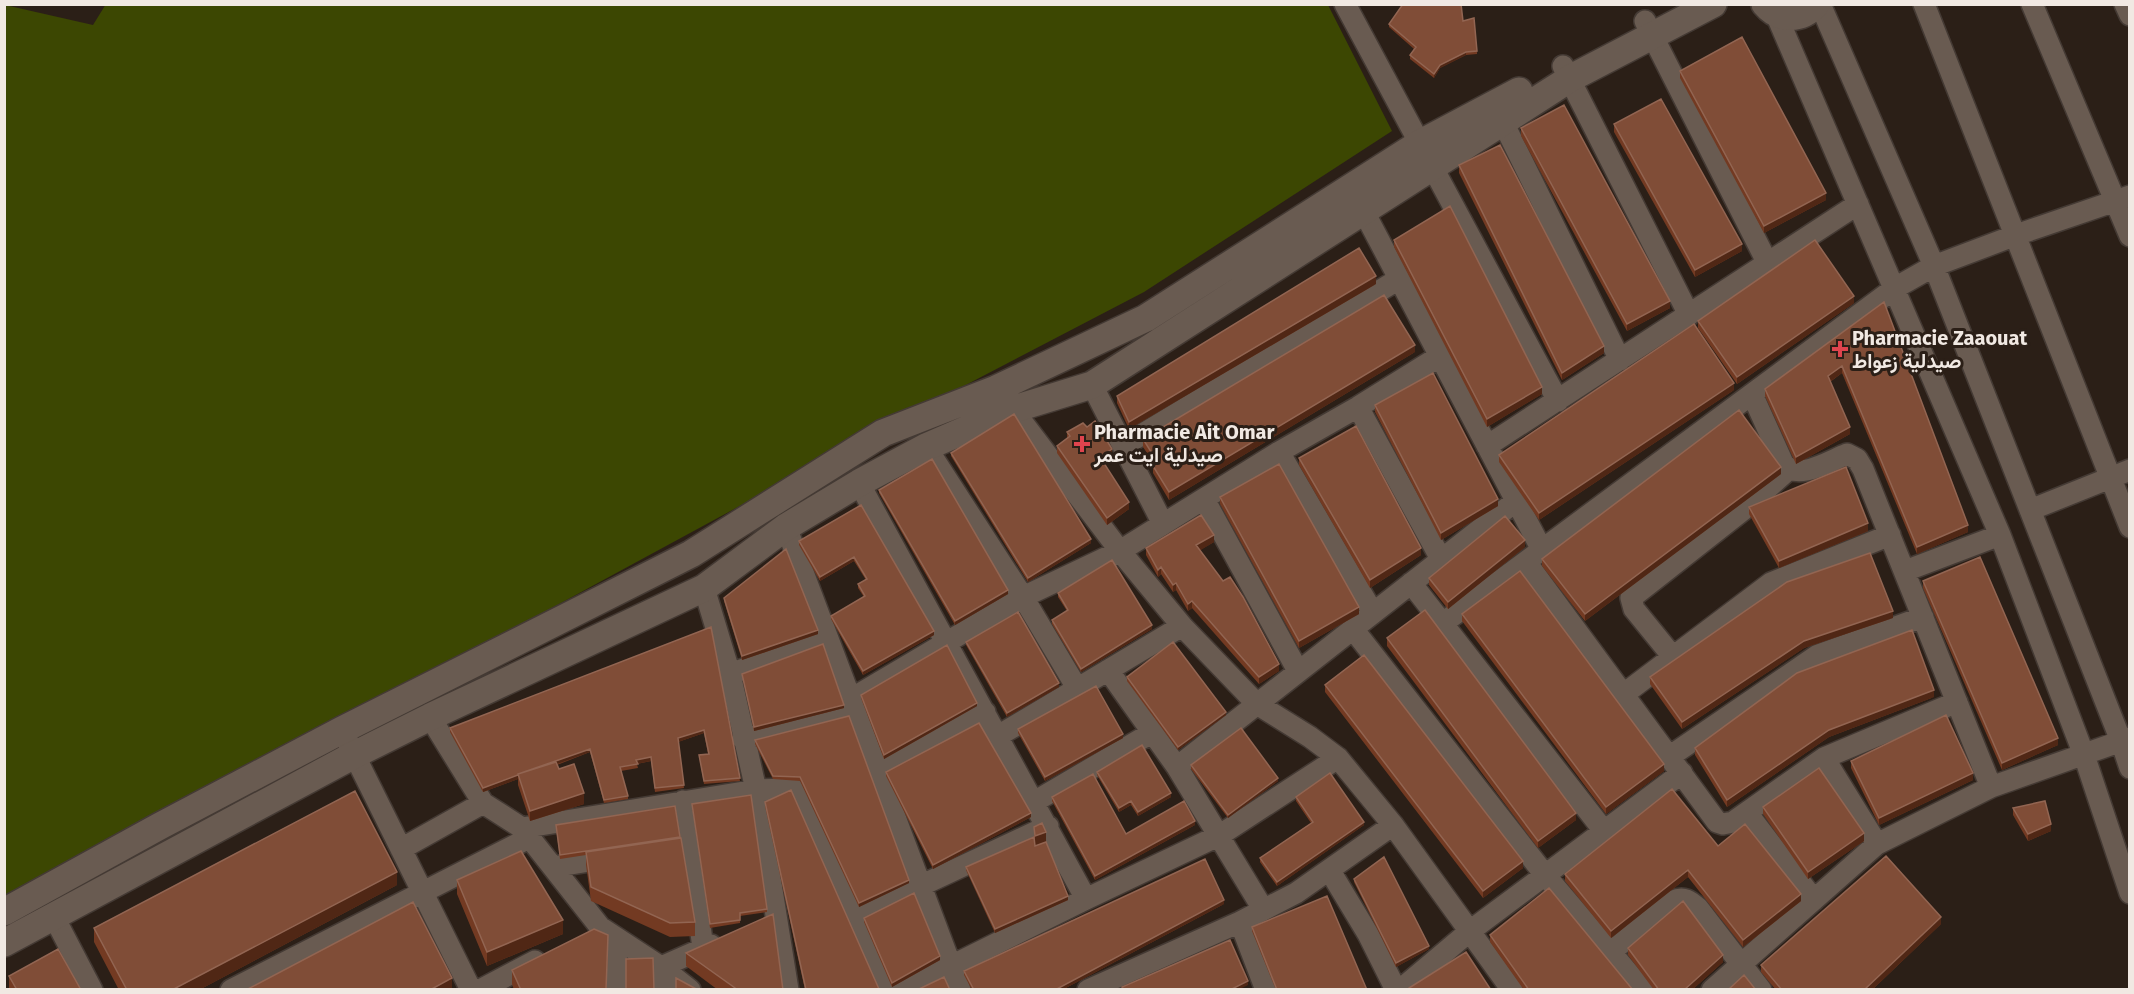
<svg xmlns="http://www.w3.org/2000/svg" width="2134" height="994" font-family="'Fira Sans',Vazirmatn,sans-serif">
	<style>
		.green { fill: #3c4702 }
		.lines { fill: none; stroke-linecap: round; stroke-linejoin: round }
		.minor-casing { stroke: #443a34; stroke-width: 24 }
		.tertiary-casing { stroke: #443a34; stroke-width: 30 }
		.minor { stroke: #695b51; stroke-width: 21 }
		.tertiary { stroke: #695b51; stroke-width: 27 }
		.wall { fill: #733a22 }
		.shaded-wall { fill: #502715 }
		.building { fill: #804d37; stroke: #926552; stroke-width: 1.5 }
		.health-dot { fill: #e0444e; stroke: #2b1f17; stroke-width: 2 }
		.labels { text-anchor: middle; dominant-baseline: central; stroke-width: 6; stroke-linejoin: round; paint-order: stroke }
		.poi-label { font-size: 20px; font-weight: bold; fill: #f1e9e3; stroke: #2b1f17; text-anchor: start }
	</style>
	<rect width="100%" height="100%" fill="#2b1f17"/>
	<path class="green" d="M106,4L1328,5L1392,131L1144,292L889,425L388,697L5,932V5L93,25Z"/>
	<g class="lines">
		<defs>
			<path id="minor" d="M1345,4L1558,401
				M1820,4L1934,266L2121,741L2130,768
				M1924,4L2130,527
				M2032,4L2130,236
				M2125,4L2130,15
				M1776,14L2000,535L2084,755L2130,893
				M1645,21L1768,264
				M1563,66L1689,315
				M1497,110L1620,360
				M1363,210L1542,550
				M1092,385L1163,524
				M1752,394L1783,463C1797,482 1829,461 1847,454L1857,459L1863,469L1991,787
				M1004,398L1120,551L1182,626L1257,704L1310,737L1338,758L1393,825L1512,990
				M1358,407L1441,559
				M1123,446L1399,279
				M1487,446L1858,204
				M926,447L1023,597L1077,688
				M1279,452L1373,613
				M859,483L1086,899
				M1204,499L1298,671
				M2030,510L2130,470
				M786,527L960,990
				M1526,562L1717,822L1723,824L1733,822L1824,758L1957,702
				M1905,571L2000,535
				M1411,583L1604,831
				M704,588L730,674L756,790L788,990
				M1443,623L1895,288L1934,266L2016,235L2130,196
				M1353,629L1545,875L1643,990
				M1673,657L1634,609L1631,598L1743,510L1788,470
				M1108,670L1177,767L1263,909
				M730,674L828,639
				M1624,694L1771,583L1890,535
				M851,699L1023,597L1120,551L1279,452L1358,407L1440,356
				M430,717L483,803
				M342,730L471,990
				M998,736L1182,626
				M743,739L856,712
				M1669,757L1818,655L1923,617
				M1824,758L1877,844
				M1177,767L1516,501
				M877,770L985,712
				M683,801L703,948
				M1034,802L1153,732
				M1747,813L1814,900
				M522,828L756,790L793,789L887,990
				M401,849L483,803L522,828L600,927L661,967L690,990
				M553,867L614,857
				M1330,871L1368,934L1396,990
				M53,915L92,990
				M854,917L1048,826
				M1240,922L1266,990
				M616,938L617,990
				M1612,951L1673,901C1684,896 1690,901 1698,908L1761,990
				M231,990L529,838
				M480,990L535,961
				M662,990L661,967L711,945
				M903,990L1086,899L1220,835L1338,758
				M1088,990L1240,922L1296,893L1393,825
				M1400,990L1470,931L1682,773
				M1712,990L1877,844L1991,787L2130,738"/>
			<path id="tertiary" d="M1765,4C1779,21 1802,20 1816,4
				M4,912L160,826L342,730L691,554L883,433L996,389L1146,318L1419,144L1519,91
				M4,943L354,755L430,717L704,588L786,527L859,483L926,447L1014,409L1092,385L1571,78L1713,4"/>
		</defs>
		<use href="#minor" class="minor-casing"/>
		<use href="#tertiary" class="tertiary-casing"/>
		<use href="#minor" class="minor"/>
		<use href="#tertiary" class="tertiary"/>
	</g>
	<path class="wall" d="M1463,21L1477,51V54L1466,55L1440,68L1434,78L1410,59V55L1414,49L1389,27V24Z
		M1680,71L1826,200L1764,233L1680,78Z
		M1614,124L1742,251L1695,277L1614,132Z
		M1521,128L1670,308L1627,331L1521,136Z
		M1459,165L1604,353L1562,380L1459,173Z
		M1394,240L1542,394L1487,427L1394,247Z
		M1376,284L1129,429L1117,403V396Z
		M1884,302L1968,532L1917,554L1842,373L1830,382L1850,434L1796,464L1765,396V389Z
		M1854,303L1737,384L1698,328V321Z
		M1415,352L1169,500L1153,473V466L1155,465L1143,447V439Z
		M1734,390L1539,520L1499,462V455Z
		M1375,405L1498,506L1441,540L1375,412Z
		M1067,432L1112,456L1103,462L1129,509L1107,525L1057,453V446L1067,438Z
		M951,453L1091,543L1028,582L951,456Z
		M1299,458L1421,555L1370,588L1299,465Z
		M1781,474L1585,621L1542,566V559Z
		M879,490L1008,594L955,625L879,493Z
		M1220,497L1359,614L1299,648L1220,504Z
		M861,505L934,635L863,675L831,619V616L864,597L858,588V584L866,580L854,561L820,581L799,545V541Z
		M1749,507L1868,531L1779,568L1749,514Z
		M1214,542L1200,550L1279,671L1259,684L1192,608L1188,611L1176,590L1173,592L1161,574L1158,577L1146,555V548Z
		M1525,547L1448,609L1429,585V578Z
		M1923,581L2058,745L2002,770L1923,588Z
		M1058,593L1152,629L1081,672L1052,624V620L1067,611L1058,597Z
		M724,598L818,634L742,660L724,601Z
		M1462,614L1664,771L1606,814L1462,621Z
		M1893,618L1804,648L1682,729L1650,684V677Z
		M711,627L740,781L704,784L699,755L708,754L704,733L678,742L684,788L655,792L651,761L637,764L638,768L621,771L628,796V799L604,803L590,752L557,765L559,769L584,804L530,821L518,785V779L483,792L450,732V728Z
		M1387,638L1576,820L1538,848L1387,646Z
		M966,642L1059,687L1007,717L966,645Z
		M742,674L844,708L754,731Z
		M1127,677L1226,715L1178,750L1127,681Z
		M1325,685L1523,868L1483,898L1325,692Z
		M861,695L977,706L884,759L861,698Z
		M1934,697L1829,737L1727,807L1695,755V748Z
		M849,716L909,883L859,907L800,781L773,779L755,744V740Z
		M1018,729L1123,738L1045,781L1018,733Z
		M1851,761L1973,780L1879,825L1851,768Z
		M1191,765L1278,781L1228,818L1191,769Z
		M886,772L1031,817L933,869L886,776Z
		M1097,772L1171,797L1138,816L1131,805L1119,812L1097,775Z
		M1052,797L1126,834L1195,825L1095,880L1052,801Z
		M1296,797L1364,825L1277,886L1260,862V858L1311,823L1296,801Z
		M765,802L879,990H805L765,806Z
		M692,804L767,909V912L740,916V923L710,928Z
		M675,806L695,922V936L670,937L591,901L586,865V855L560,859L556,828V825Z
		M1763,807L1864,841L1808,879L1763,814Z
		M2013,808L2051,831L2028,841L2013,815Z
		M1034,827L1046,842L1068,900L995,933L966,870V867L1034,837Z
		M1718,846L1801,901L1743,947L1688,877L1611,938L1565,881V874Z
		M1354,879L1429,949L1396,967L1354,882Z
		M457,880L563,934L487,966L457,894Z
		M397,885L199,990H119L94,942V928Z
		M1224,904L1062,990H972L964,975V971Z
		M864,918L940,960L892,987L864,922Z
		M1941,924L1872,990H1776L1761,972V965Z
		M1252,927L1367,990H1276L1252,931Z
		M1490,935L1633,990H1524L1490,942Z
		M608,948L606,990H514L512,984V970Z
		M1628,948L1723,962L1692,990H1654L1628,955Z
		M686,953L783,990H718L686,966Z
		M9,976L81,990H9Z"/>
	<path class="shaded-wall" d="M1466,52V55L1440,68L1434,78V74L1440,65Z
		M1826,193V200L1764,233V226Z
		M1742,244V251L1695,277V270Z
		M1376,276V284L1129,429V422Z
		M1854,296V303L1737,384V377Z
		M1670,301V308L1627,331V324Z
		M1415,345V352L1169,500V492Z
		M1604,346V353L1562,380V373Z
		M1842,366V373L1828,383V376Z
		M1734,383V390L1539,520V513Z
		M1542,387V394L1487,427V419Z
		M1850,427V434L1796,464V457Z
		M1112,449V456L1100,464V457Z
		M1781,467V474L1585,621V614Z
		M1498,499V506L1441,540V533Z
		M1129,502V509L1107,525V518Z
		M1868,523V531L1779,568V561Z
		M1968,525V532L1917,554V547Z
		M1214,535V542L1196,553V545Z
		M1091,539V543L1028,582V578Z
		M1525,540V547L1448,609V602Z
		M1421,548V555L1370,588V580Z
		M854,557V561L820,581V577Z
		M1161,567V574L1158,577V570Z
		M1176,583V590L1173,592V585Z
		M1008,590V594L955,625V621Z
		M1192,601V608L1188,611V604Z
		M1359,607V614L1299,648V641Z
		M1893,611V618L1804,648L1682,729V722L1804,641Z
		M1152,625V629L1081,672V669Z
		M818,630V634L742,660V656Z
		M934,631V635L863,675V671Z
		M1279,664V671L1259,684V677Z
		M1059,683V687L1007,717V713Z
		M1934,690V697L1829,737L1727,807V800L1829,730Z
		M977,703V706L884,759V755Z
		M844,705V708L754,731V727Z
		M1226,712V715L1178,750V747Z
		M704,730V733L678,742V738Z
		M1123,734V738L1045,781V777Z
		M2058,738V745L2002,770V763Z
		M590,749V752L519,778L518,775Z
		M651,757V761L636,764V760Z
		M1664,764V771L1606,814V807Z
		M1973,773V780L1879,825V818Z
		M518,775V779L483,792V788Z
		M1278,778V781L1228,818V815Z
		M584,793V804L530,821V811Z
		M1171,793V797L1138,816V812Z
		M1131,801V805L1119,812V808Z
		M1031,813V817L933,869V865Z
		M1576,813V820L1538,848V841Z
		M1195,821V825L1095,880V876Z
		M1364,822V825L1277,886V882Z
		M2051,824V831L2028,841V834Z
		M1046,832V845L1035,850V836Z
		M1864,833V841L1808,879V872Z
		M1523,861V868L1483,898V891Z
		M1688,870V877L1611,938V931Z
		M397,872V885L199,990H172Z
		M909,880V883L859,907V903Z
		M1801,894V901L1743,947V940Z
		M1068,896V900L995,933V929Z
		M1224,900V904L1062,990H1055Z
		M1941,917V924L1872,990H1864Z
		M563,920V934L487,966V952Z
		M1429,946V949L1396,967V963Z
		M1723,955V962L1692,990H1684Z
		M940,956V960L892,987V983Z
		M452,978V990H430Z
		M1248,981V985L1238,990H1230Z"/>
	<path class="building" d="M1403,4H1461L1463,21L1474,18L1477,51L1466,52L1440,65L1434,74L1410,55L1416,47L1389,24Z
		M1742,37L1826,193L1764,226L1680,71Z
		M1661,99L1742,244L1695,270L1614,124Z
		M1564,105L1670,301L1627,324L1521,128Z
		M1500,145L1604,346L1562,373L1459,165Z
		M1450,206L1542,387L1487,419L1394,240Z
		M1815,240L1854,296L1737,377L1698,321Z
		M1359,248L1376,276L1129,422L1117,396Z
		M1384,295L1415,345L1169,492L1153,466L1158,463L1143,439Z
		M1884,302L1968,525L1917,547L1842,366L1828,376L1850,427L1796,457L1765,389Z
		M1694,324L1734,383L1539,513L1499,455Z
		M1433,373L1498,499L1441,533L1375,405Z
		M1739,410L1781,467L1585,614L1542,559Z
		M1014,414L1091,539L1028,578L951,453Z
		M1095,421L1112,449L1100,457L1129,502L1107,518L1057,446L1070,436L1067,432L1083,423L1087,427Z
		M1356,426L1421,548L1370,580L1299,458Z
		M932,459L1008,590L955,621L879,490Z
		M1279,464L1359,607L1299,641L1220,497Z
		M1846,467L1868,523L1779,561L1749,507Z
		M861,505L934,631L863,671L831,616L865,596L858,584L867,579L854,557L820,577L799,541Z
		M1201,515L1214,535L1196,545L1223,581L1230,577L1243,597L1279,664L1259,677L1192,601L1188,604L1176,583L1173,585L1161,567L1158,570L1146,548Z
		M1505,516L1525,540L1448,602L1429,578Z
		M786,549L818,630L742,656L724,598Z
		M1870,553L1893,611L1804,641L1682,722L1650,677L1787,582Z
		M1980,557L2058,738L2002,763L1923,581Z
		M1112,560L1152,625L1081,669L1052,620L1068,610L1058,593Z
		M1520,571L1664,764L1606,807L1462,614Z
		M1425,610L1576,813L1538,841L1387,638Z
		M1018,612L1059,683L1007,713L966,642Z
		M711,627L740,778L704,781L699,755L709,754L704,730L678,738L684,785L655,788L651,757L636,760L638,764L620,767L628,796L604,800L590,749L547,764L518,774V775L483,788L450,728Z
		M1912,630L1934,690L1829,730L1727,800L1695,748L1797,673Z
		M1173,642L1226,712L1178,747L1127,677Z
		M823,644L844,705L754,727L742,674Z
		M947,645L977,703L884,755L861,695Z
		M1364,655L1523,861L1483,891L1325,685Z
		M1096,686L1123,734L1045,777L1018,729Z
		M1946,715L1973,773L1879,818L1851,761Z
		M849,716L909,880L859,903L800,777L773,776L755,740Z
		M979,723L1031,813L933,865L886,772Z
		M1241,728L1278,778L1228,815L1191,765Z
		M1142,745L1171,793L1138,812L1131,801L1119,808L1097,772Z
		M556,762L559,769L574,764L584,793L530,811L518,774Z
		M1819,768L1864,833L1808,872L1763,807Z
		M1330,773L1364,822L1277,882L1260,858L1313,822L1296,797Z
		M1093,774L1126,834L1184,801L1195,821L1095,876L1052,797Z
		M1672,789L1718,846L1745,824L1801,894L1743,940L1688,870L1611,931L1565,874Z
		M791,790L879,989L878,990H806L765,802Z
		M355,791L397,872L172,990H127L94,928Z
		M751,795L767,909L740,913V920L710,924L692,804Z
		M2045,801L2051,824L2028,834L2013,808Z
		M675,806L680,837L560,855L556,825Z
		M1042,823L1046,832L1035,836L1034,827Z
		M1034,837L1035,846L1046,842L1068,896L995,929L966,867Z
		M681,838L695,922L670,923L591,887L586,852Z
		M521,851L563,920L487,952L457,880Z
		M1886,856L1941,917L1864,990H1782L1761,965Z
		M1384,857L1429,946L1396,963L1354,879Z
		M1205,859L1224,900L1055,990H974L964,971Z
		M1549,888L1633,990H1529L1490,935Z
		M914,893L940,956L892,983L864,918Z
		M1327,896L1367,990H1277L1252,927Z
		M1683,901L1723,955L1684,990H1659L1628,948Z
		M413,902L452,978L430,990H246Z
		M773,914L783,990H738L686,953Z
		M594,929L608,935L606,990H521L512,970Z
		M1230,940L1248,981L1230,990H1124L1122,987Z
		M58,949L81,990H17L9,976Z
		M1466,952L1491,990H1409V988Z
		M653,958L654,990H626V959Z
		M1744,975L1756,990H1728Z
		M944,977L950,990H917Z
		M676,978L698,990H676Z"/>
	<g class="health-dot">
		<path d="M1837 340h6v6h6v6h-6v6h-6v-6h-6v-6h6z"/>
		<path d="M1079 435h6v6h6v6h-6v6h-6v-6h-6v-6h6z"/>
	</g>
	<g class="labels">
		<g class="poi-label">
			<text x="1852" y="338">Pharmacie Zaaouat<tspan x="1852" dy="23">صيدلية زعواط</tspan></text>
			<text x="1094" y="432">Pharmacie Ait Omar<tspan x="1094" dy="23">صيدلية ايت عمر</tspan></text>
		</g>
	</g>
	<rect width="2134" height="994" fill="none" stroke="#f1e9e3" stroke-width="12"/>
</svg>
